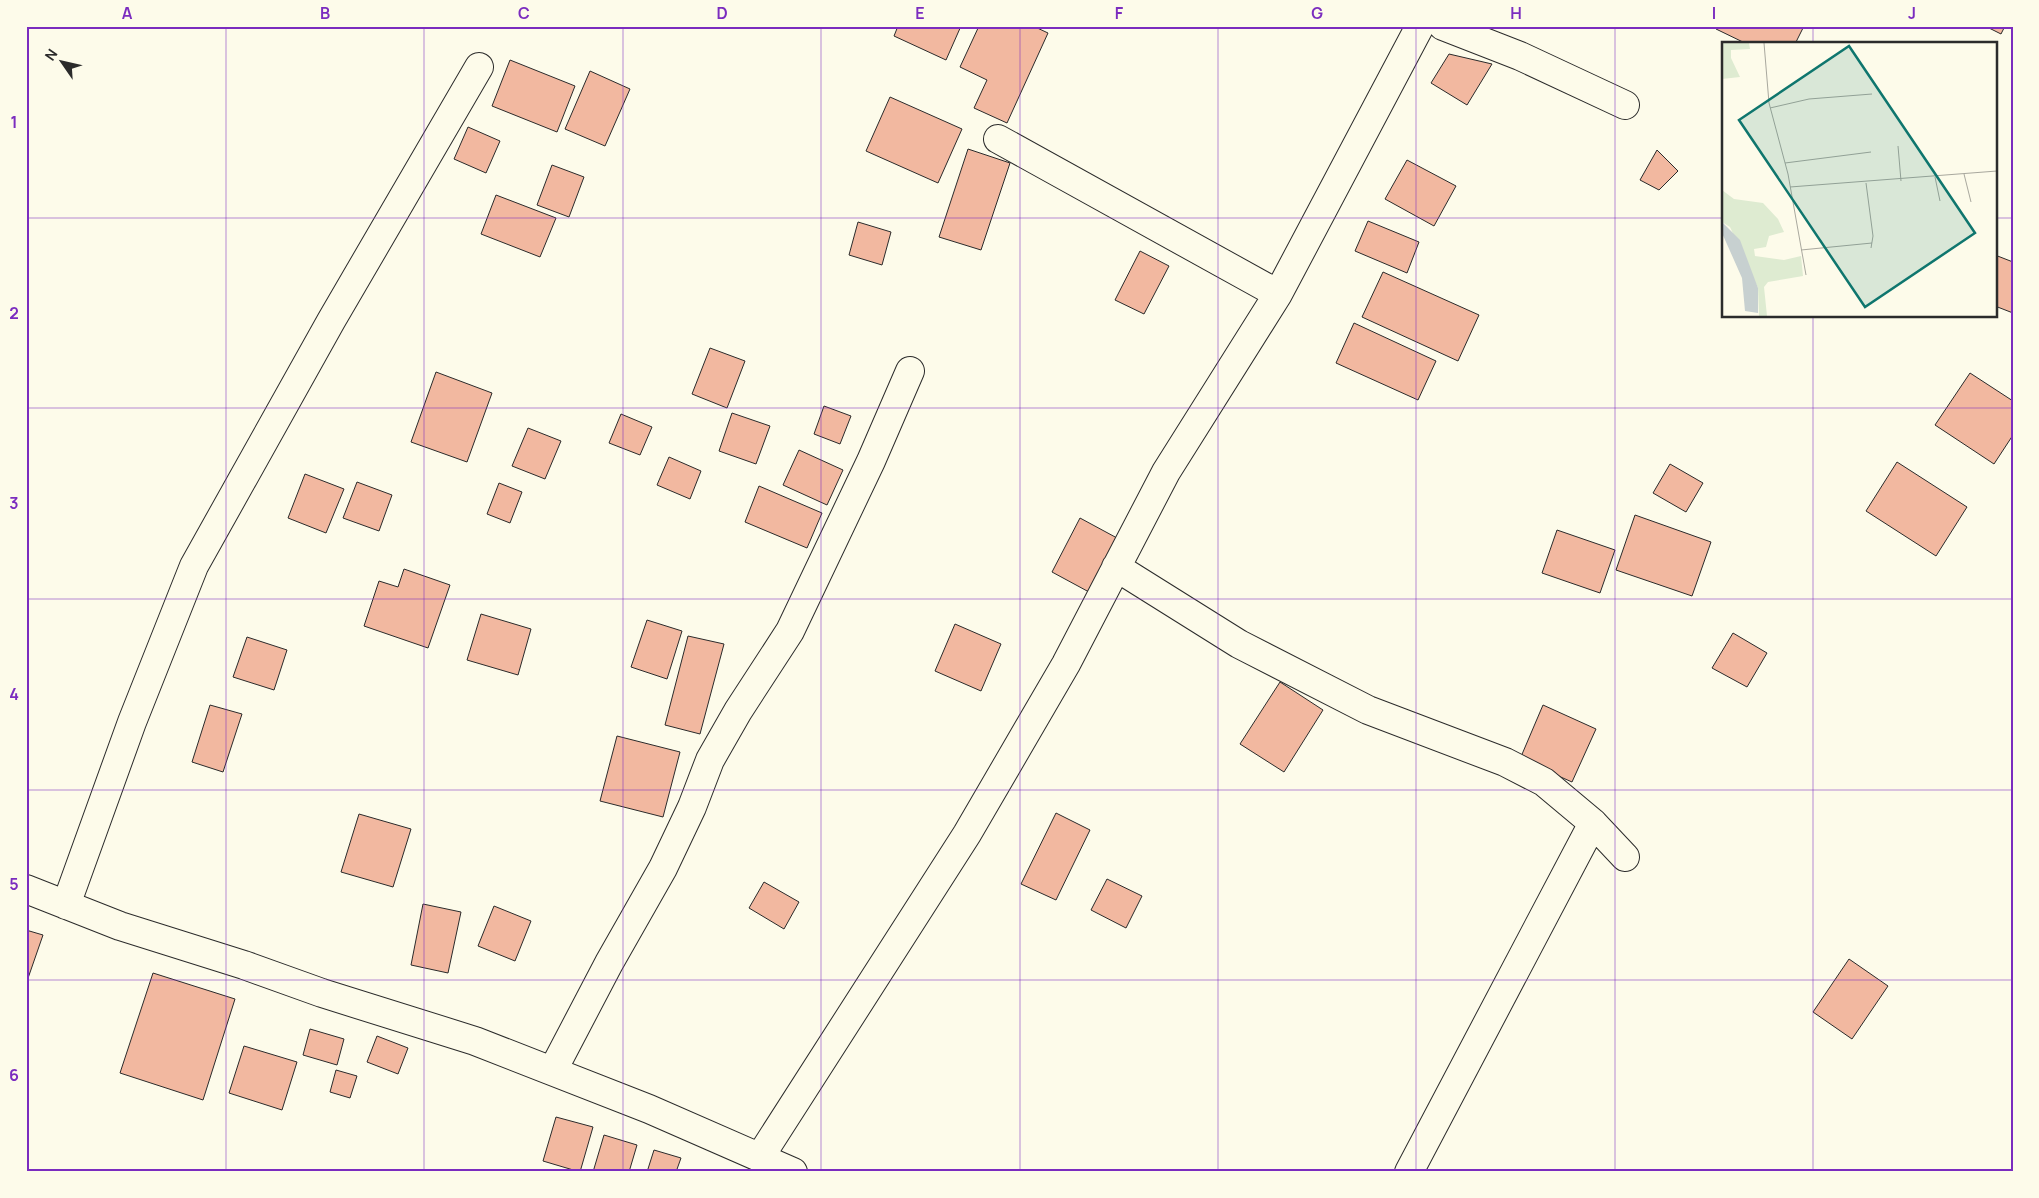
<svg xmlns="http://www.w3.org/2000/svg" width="2039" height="1198" font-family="Manrope,sans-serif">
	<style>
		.building { fill: #f2b8a0; stroke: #2b2b2b }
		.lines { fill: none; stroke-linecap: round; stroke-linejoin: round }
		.minor-casing { stroke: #2b2b2b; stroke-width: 30 }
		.minor { stroke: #fdfbea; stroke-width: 28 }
		.grid { fill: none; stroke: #7b2cbf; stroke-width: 1; stroke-opacity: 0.55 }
		.inset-road { fill: none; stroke: #a9a89e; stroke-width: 1 }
		.view { fill: #0f766e; fill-opacity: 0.15; stroke: #0f766e; stroke-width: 2.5 }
		.inset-edge { fill: none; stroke: #2b2b2b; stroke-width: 2.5 }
		.neatline { fill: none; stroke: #7b2cbf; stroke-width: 2 }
		.grid-label { font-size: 16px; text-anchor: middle; font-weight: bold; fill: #7b2cbf }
	</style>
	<rect width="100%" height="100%" fill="#fdfbea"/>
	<path class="building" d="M898,26H961L946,60L894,36Z
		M979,26H1033L1048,33L1007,123L974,108L987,80L960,67Z
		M1717,26H1798L1803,28L1795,44H1747L1716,29Z
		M1985,26H2005L2001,34Z
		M1449,54L1492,64L1467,105L1431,83Z
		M510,60L575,86L557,132L492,106Z
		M590,71L630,89L605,146L565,129Z
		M890,97L962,129L938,183L866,151Z
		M468,127L500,141L486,173L454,159Z
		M968,149L1010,163L981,250L939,237Z
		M1657,150L1678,171L1659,190L1640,180Z
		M1407,160L1456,186L1434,226L1385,199Z
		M552,165L584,177L569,217L537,205Z
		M496,195L556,218L540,257L481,234Z
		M1368,221L1419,242L1407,273L1355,251Z
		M858,222L891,232L882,265L849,255Z
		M1140,251L1169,266L1144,314L1115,300Z
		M1995,255L2013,262V313L1995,306Z
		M1383,272L1479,315L1458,361L1362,317Z
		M1354,323L1436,361L1418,400L1336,363Z
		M710,348L745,361L727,408L692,394Z
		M436,372L492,393L467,462L411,442Z
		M1970,373L2013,401V435L1994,464L1935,425Z
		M824,406L851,416L840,444L814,434Z
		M732,413L770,426L756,464L719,451Z
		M621,414L652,427L640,455L609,443Z
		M528,428L561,441L545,479L512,466Z
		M799,450L843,470L827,505L783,485Z
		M669,457L701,471L690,499L657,485Z
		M1897,462L1967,507L1936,556L1866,511Z
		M1670,464L1703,483L1686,512L1653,493Z
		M305,474L344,489L326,533L288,518Z
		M357,482L392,495L379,531L343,518Z
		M499,483L522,492L510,523L487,514Z
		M759,486L822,513L807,548L745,522Z
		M1635,515L1711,542L1692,596L1616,570Z
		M1080,518L1117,538L1089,592L1052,572Z
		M1557,530L1615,550L1600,593L1542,573Z
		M404,569L450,585L428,648L364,626L379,581L398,587Z
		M481,614L531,629L518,675L467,660Z
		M647,620L682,631L667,679L631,667Z
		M955,624L1001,644L981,691L935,671Z
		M1733,633L1767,653L1747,687L1712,668Z
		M688,636L724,644L700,734L665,725Z
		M247,637L287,650L274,690L233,677Z
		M1280,682L1323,710L1284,772L1240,744Z
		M210,705L242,714L223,772L192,762Z
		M1543,705L1596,729L1572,782L1520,759Z
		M617,736L680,752L663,817L600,801Z
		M1056,813L1090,830L1056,900L1021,884Z
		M359,814L411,829L393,887L341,872Z
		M1107,879L1142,896L1126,928L1091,910Z
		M764,882L799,902L784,929L749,908Z
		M423,904L461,912L448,973L411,965Z
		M494,906L531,921L515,961L478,946Z
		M26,930L43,935L26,984Z
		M1849,959L1888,986L1852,1039L1813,1012Z
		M153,973L235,999L203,1100L120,1073Z
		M310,1029L344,1039L337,1065L303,1055Z
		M377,1036L408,1048L398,1074L367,1062Z
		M244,1046L297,1062L282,1110L229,1093Z
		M336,1070L357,1076L350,1098L330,1092Z
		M556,1117L593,1127L580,1172L543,1161Z
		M604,1135L637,1145L629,1172H593Z
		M654,1150L681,1158L676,1172H647Z"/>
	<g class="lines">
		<defs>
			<path id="minor" d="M1443,26L1520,56L1625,105
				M998,139L1278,294
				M1116,567L1239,644L1368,710L1505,762L1544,782L1593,823L1625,857
				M26,889L120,926L244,965L322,993L475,1041L649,1109L793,1172
				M66,905L132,722L194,566L331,321L479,67
				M553,1070L609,963L663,868L692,807L710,760L738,711L790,631L871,461L910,371
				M760,1157L967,834L1066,664L1166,472L1278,294L1420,26
				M1409,1172L1593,823"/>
		</defs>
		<use href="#minor" class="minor-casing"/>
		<use href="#minor" class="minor"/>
	</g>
	<path class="grid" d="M226,26V1172M424,26V1172M623,26V1172M821,26V1172M1020,26V1172M1218,26V1172M1416,26V1172M1615,26V1172M1813,26V44M26,218H1723M1995,218H2013M1813,316V1172M26,408H2013M26,599H2013M26,790H2013M26,980H2013"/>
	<g transform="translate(1722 42)">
		<rect width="275" height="275" fill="#fdfbea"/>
		<path d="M0,1H27L28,7L9,8V16L18,35L0,37ZM0,148L12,157L41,161L56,177L62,190L47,194L44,205L32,207L33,214L62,218L79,214L81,234L46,240L42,245L45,274H37L36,246L8,185L0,180Z" fill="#deebd1"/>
		<path d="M0,180L18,198L36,246V271L23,269L20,236L0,191Z" fill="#c7d0d0"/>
		<path class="inset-road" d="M42,1L47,61L66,132L84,233M48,66L87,57L150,52M176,104L179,139M63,121L149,110M242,132L249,160M213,135L218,159M144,141L151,194L149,206M68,145L275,129M79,208L150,201"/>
		<path class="view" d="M127,4L253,191L143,265L17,78Z"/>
		<rect width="275" height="275" class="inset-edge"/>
	</g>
	<rect width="2039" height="1198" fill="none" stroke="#fdfbea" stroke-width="55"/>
	<g transform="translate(62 62) rotate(304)" stroke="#fdfbea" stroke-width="4" paint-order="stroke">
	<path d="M0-4L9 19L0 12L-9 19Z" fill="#2b2b2b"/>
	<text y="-8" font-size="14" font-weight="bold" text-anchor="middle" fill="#2b2b2b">N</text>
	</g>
	<rect x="28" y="28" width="1984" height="1142" class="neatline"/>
	<g class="grid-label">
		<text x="127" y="19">A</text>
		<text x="325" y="19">B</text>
		<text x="524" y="19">C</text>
		<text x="722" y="19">D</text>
		<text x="920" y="19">E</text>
		<text x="1119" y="19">F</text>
		<text x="1317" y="19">G</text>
		<text x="1516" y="19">H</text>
		<text x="1714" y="19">I</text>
		<text x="1912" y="19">J</text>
		<text x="14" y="128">1</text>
		<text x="14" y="319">2</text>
		<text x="14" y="509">3</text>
		<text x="14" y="700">4</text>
		<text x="14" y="890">5</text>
		<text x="14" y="1081">6</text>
	</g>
</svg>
